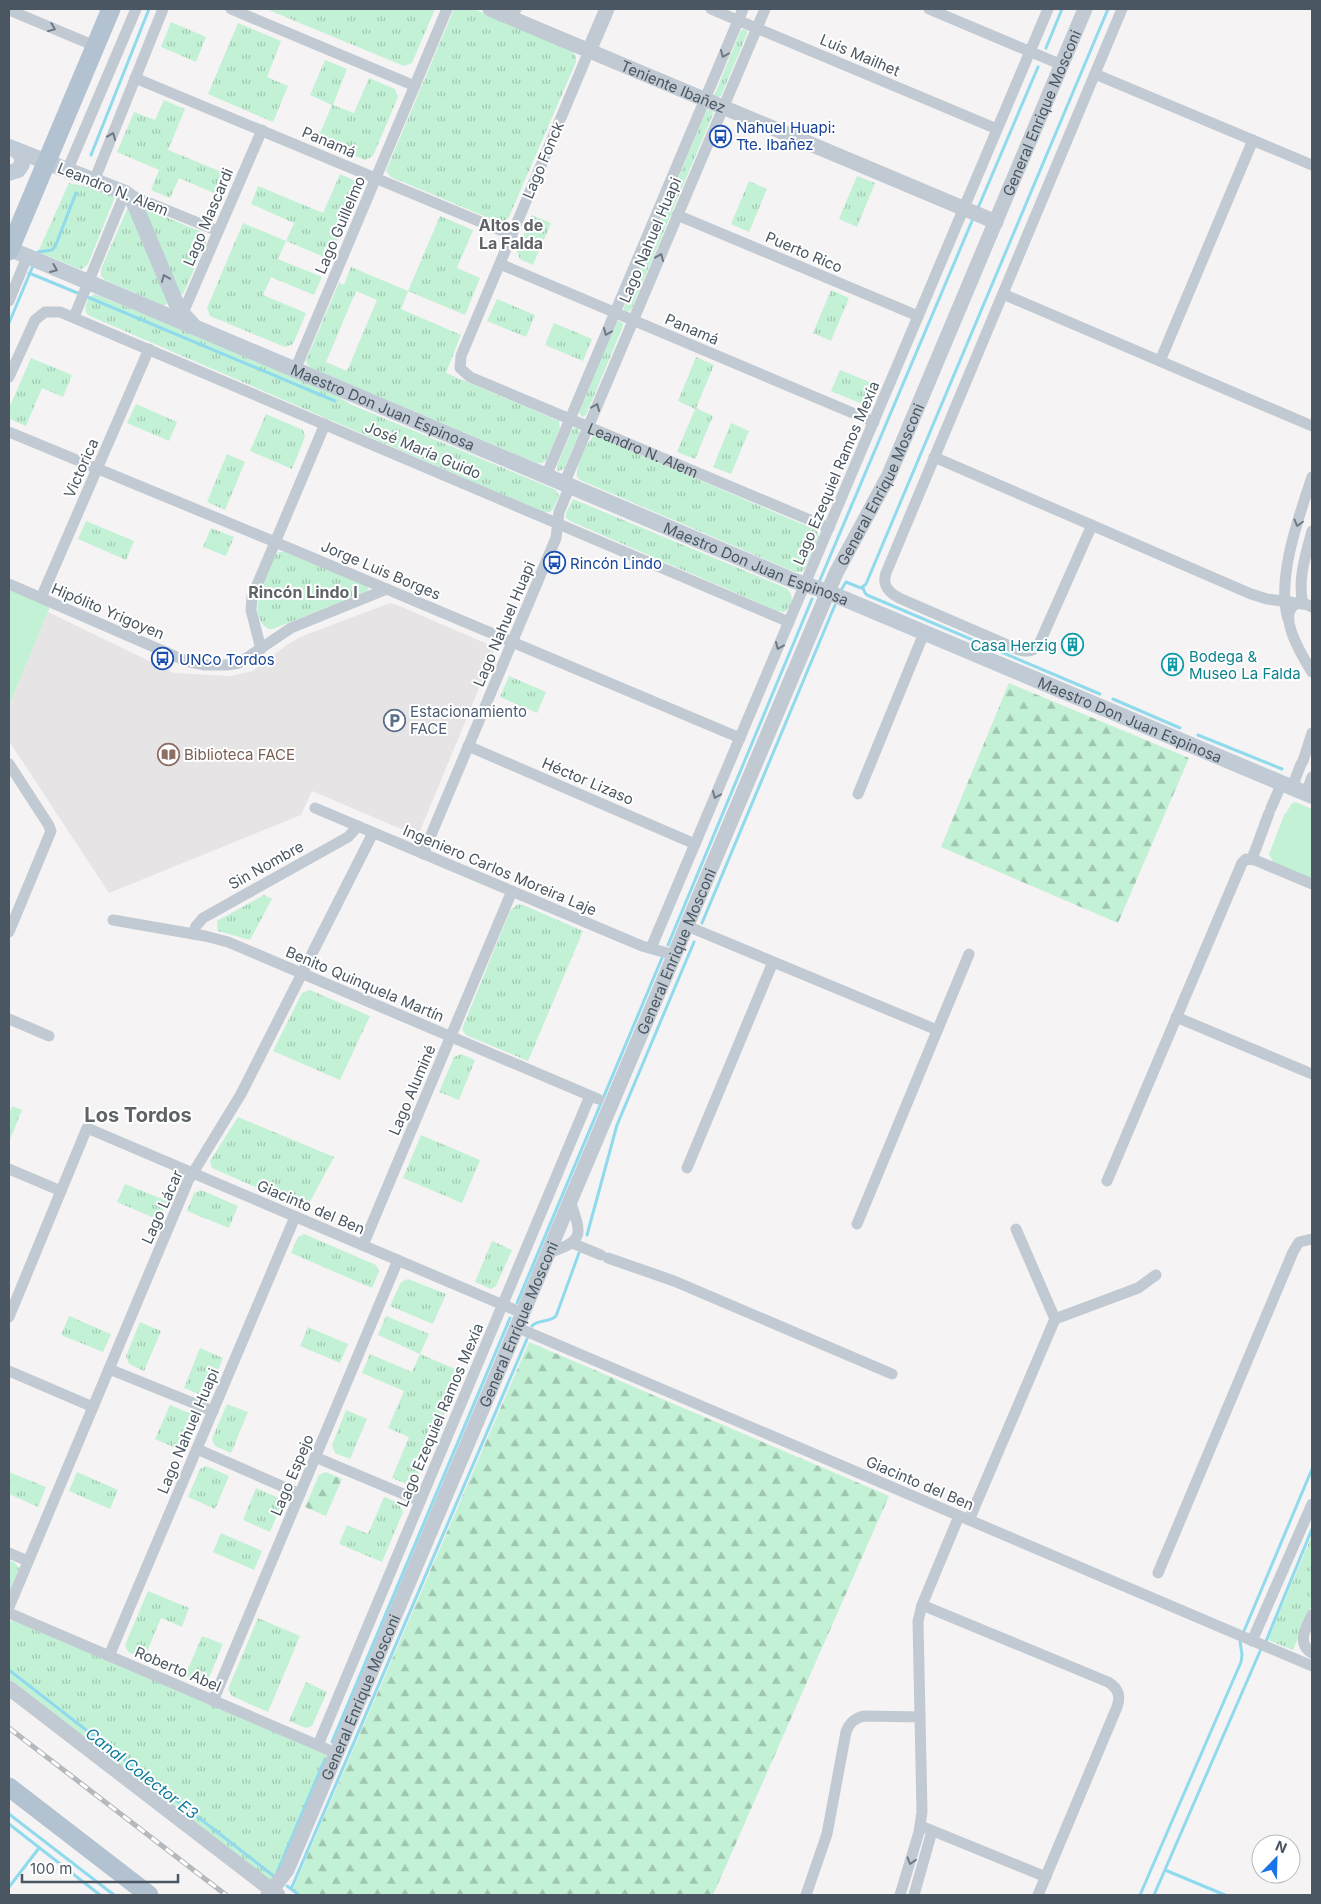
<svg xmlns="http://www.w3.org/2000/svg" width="1321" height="1904" font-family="Inter,sans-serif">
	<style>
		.education { fill: #e6e4e5 }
		.grass { fill: url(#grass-tufts); fill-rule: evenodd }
		.forest { fill: url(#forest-firs) }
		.green { fill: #c3f1d5 }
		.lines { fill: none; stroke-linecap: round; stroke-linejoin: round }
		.stream { stroke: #90daee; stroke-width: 3 }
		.minor { stroke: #c1cad2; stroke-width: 11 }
		.tertiary { stroke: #c1cad2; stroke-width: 15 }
		.secondary { stroke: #c1cbd6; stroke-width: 16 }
		.primary { stroke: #b3c2d1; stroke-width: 19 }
		.rail-casing { stroke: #b5b8bd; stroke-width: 5 }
		.rail { stroke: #fff; stroke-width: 3; stroke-dasharray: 9; stroke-linecap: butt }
		.oneway { stroke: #6e7983 }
		.oneway2 { stroke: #6e7984 }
		.labels { text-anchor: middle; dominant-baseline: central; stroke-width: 4; stroke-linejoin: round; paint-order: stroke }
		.street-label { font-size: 15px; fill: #4a5661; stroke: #fff }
		.transit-label { font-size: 15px; fill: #164399; stroke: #fff; text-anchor: start }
		.culture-label { font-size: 15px; fill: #0d838f; stroke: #fff; text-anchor: end }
		.service-label { font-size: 15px; fill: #4e5e75; stroke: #fff; text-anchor: start }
		.education-label { font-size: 15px; fill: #785e54; stroke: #fff; text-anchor: start }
		.neighbourhood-label { font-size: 16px; font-weight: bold; fill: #5f6368; stroke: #fff }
		.water-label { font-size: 16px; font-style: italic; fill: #0c7c9b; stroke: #fff }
		.district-label { font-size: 20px; font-weight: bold; fill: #5f6368; stroke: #fff }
	</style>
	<defs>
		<pattern id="grass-tufts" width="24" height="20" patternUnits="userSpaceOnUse" patternTransform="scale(1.25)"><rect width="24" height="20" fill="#c3f1d5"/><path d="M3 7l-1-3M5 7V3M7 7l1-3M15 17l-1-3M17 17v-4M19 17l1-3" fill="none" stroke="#a0c6b0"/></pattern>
		<pattern id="forest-firs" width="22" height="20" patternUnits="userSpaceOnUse" patternTransform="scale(1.25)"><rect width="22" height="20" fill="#c3f1d5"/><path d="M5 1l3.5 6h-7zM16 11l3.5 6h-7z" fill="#a0c6b0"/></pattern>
	</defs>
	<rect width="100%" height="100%" fill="#f5f3f3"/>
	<path class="education" d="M390,603L397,605L492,646L494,652L420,831L413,834L312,791L301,815L109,893L9,741V706L48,612L174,673L230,676L253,671L287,645L300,637Z"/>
	<path class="grass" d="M266,9H435L412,63L404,66Z
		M454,9H474L571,50L576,56V62L509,217L504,222H498L391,177L386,171Z
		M171,22L206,37L196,62L161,47Z
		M238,23L281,41L267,77L288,86L273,122L208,94Z
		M743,29L747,31V34L721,96L719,97L714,96L740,32Z
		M325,60L347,69L333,105L354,113L369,78L395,89L398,97L373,156L365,160L317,140L332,105L310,95Z
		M164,100L185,109L168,150L229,175L221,196L179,178L170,198L151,190L159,170L117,152L134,112L155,120Z
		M709,109L712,110L713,114L631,310L628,312L624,311V307L706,111Z
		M340,174L356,181L359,189L329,259L286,241L278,259L322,277L314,295L271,277L263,295L306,313L293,344L285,347L210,316L207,308L243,223L286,241L294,223L251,204L258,186L323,213Z
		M857,176L875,183L857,227L839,219Z
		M749,181L767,189L749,232L731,224Z
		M69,183L103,190L115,197L88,264L82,269L77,268L38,252Z
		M128,207L168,302L166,305H162L105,280L101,276V269Z
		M146,209L202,232L206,235V243L183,294L180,295L145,210Z
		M532,215L551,223L533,265L520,259L517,251Z
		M440,216L473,230L457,268L480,278L465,315L408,291L401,309L461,335L446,373L559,421L560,428L546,461L542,463H537L311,368L307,364L306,360L339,283L344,285L351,267L408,291ZM356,291L377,300L347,371L326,362Z
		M831,290L849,298L831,341L813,333Z
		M95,294L329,391L352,405L556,490L559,496L553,509L550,512H543L90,316L86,313C84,306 88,297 95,294Z
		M497,299L535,315L526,337L487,321Z
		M619,321L623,323V326L586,415L582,417L579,412L617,322Z
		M554,323L592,339L583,361L545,345Z
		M696,357L714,365L696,408L713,416L695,459L677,452L695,409L678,401Z
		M31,358L72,375L63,397L42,388L26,426L10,419L9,408Z
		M840,370L877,385L871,400L862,404L831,391Z
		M136,404L177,422L169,441L127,423Z
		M266,414L303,430L305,437L292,469L250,451Z
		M731,423L749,431L731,474L713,467Z
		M575,427L579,429V433L564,469L558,471L557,466L572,430Z
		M594,436L599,437L816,530L819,536L805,568L802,572H795L580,480L577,477C575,469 587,441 594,436Z
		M227,454L245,462L225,510L207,502Z
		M573,499L786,588C795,595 793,606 784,612L777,611L570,521L566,518V513Z
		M86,521L134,541L126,560L78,539Z
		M211,528L234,537L226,556L203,547Z
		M279,552H285L366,585L369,589L366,592L273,629H269C244,616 267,574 275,556Z
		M509,676L546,692L537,713L500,697Z
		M264,895L272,899L250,940L218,931L217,921Z
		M518,904L523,905L583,931L528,1061L466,1035L462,1029L510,911Z
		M310,990L370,1016L340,1080L273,1051L302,993Z
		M461,1054L475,1060L459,1100L439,1092L454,1057Z
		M12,1106L22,1110L9,1142V1114Z
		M238,1117L334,1157L306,1209L212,1168L210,1161Z
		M421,1135L480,1160L462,1203L403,1178Z
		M125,1184L167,1201L159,1220L117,1202Z
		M201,1190L238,1206L229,1228L187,1211L194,1193Z
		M304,1234L376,1265L379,1272L372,1288L291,1253L298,1237Z
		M492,1241L512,1250L496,1286L491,1289L475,1282Z
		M408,1279L446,1294L433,1324L390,1306L401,1282Z
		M69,1316L111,1334L103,1352L61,1335Z
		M386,1316L429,1334L420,1354L462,1372L416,1480L407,1484L392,1478L409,1437L388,1428L404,1391L362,1373L370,1354L412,1372L420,1354L378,1335Z
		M140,1322L161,1331L144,1371L129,1364L126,1356Z
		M308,1327L348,1344L340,1363L300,1346Z
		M200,1348L223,1358L209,1392L201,1395L184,1388Z
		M227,1404L248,1412L231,1453L215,1446L212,1439Z
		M170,1405L194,1415L196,1421L183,1451L155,1439Z
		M346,1410L367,1419L350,1459L335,1453L332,1445Z
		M206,1466L229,1476L215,1509L188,1497L200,1469Z
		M9,1472L46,1487L38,1507L9,1494Z
		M77,1472L118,1490L110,1509L69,1491Z
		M256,1488L279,1498L282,1504L270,1532L243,1520Z
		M384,1497L399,1503L403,1512L382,1562L339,1544L347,1525L368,1534Z
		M221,1533L262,1551L254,1570L213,1552Z
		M1312,1535V1604L1293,1650L1268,1640Z
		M9,1560L15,1563L19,1568L9,1595Z
		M148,1591L189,1608L182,1627L161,1618L144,1659L128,1652L125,1645Z
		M258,1618L300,1636L268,1712L232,1696L228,1689Z
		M9,1621H15L327,1755L329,1757L277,1880L271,1881L9,1679Z
		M202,1636L223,1644L208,1680L201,1683L185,1676Z
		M306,1682L327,1692L312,1726L306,1728L289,1721Z"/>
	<path class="forest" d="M1009,683L1189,758L1118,923L941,847Z
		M529,1342L889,1496L713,1895H302L293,1889Z
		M326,1472L342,1479L326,1516L305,1507L319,1475Z"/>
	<path class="green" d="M9,589L50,607L9,706Z
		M1295,802L1312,809V879L1273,862L1269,854L1285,813L1286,814L1291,804Z"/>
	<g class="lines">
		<path class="stream" d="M1046,48L1062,9
			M91,155L149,9
			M978,208L1038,67
			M38,252L52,250L55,247L76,193
			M29,273L80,294
			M85,296L335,401
			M9,323L32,268
			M820,580L972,221
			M863,588L865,593L867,595L1100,694
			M841,590L846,582L861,588L866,584L1108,9
			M1113,699L1180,728
			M1198,735L1282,769
			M702,923L835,605
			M668,945L812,599
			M587,1235L617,1125L694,942
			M517,1303L662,958
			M532,1326C538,1319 549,1323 556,1316L579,1253
			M1244,1631L1312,1469
			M1266,1641L1312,1529
			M9,1670L275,1877L325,1759
			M332,1742L510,1318
			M9,1814L114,1895
			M9,1824L100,1895
			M1165,1870L1225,1895
			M287,1886L299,1895
			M9,1887L39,1848
			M291,1889L527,1339
			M1140,1895L1241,1662L1242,1655L1240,1641
			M1154,1895L1261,1649"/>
		<g class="minor">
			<path d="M231,9L415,86"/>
			<path d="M711,9L997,129"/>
			<path d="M929,9L1062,65"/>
			<path d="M9,10L95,46"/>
			<path d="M512,18L516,9"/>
			<path id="s1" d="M589,51L461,356L460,368L470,377L829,528"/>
			<path d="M1095,74L1312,165"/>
			<path d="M135,78L512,235"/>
			<path d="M67,171L136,9"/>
			<path d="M94,181L163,9"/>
			<path d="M677,215L918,316"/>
			<path d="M500,264L874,422"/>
			<path d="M1003,294L1312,426"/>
			<path d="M9,301L27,257"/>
			<path d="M182,315L262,130"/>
			<path d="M74,317L125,193L218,231"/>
			<path d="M1160,361L1253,140"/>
			<path d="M295,370L447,9"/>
			<path d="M9,377L35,320L45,312H60L789,622"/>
			<path d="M9,432L275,542L740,738"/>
			<path d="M934,457L1251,594L1267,599L1303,604C1297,580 1306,554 1312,531"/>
			<path d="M546,476L743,9"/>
			<path d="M564,484L765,9"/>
			<path d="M1092,525L1040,642C1035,651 1029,653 1019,650L899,598C888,592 882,585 886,573L1122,9"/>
			<path d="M9,584L186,661L205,665H227L239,663L291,628L387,589"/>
			<path d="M41,598L149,349"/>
			<path d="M1312,607C1306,604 1299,601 1293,606C1279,619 1304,659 1312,672"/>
			<path d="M1288,619C1276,579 1299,516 1312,477"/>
			<path d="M261,649L251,610L252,597L325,424"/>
			<path d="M468,746L695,844"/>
			<path d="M1303,761L1312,733"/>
			<path d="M9,764L48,824L51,831L9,932"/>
			<path d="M1292,787L1301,764"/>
			<path d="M1306,793L1312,777"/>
			<path d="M858,794L924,633"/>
			<path d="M315,808L642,946L674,955"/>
			<path d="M1271,808L1282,783"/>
			<path d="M423,854L556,538L559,512L570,486"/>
			<path d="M1252,859L1269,813"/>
			<path d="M113,920L205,936L228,942L598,1099"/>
			<path d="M687,926L937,1030"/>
			<path d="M193,934L196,926L203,918L348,837L358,826"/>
			<path d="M651,948L1048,9"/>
			<path d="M1176,1017L1312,1074"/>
			<path d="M9,1019L49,1036"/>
			<path d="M687,1168L773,962"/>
			<path d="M9,1169L61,1191"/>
			<path d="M1107,1181L1242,863L1246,859L1255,860L1312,884"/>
			<path d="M857,1224L969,954"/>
			<path d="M1016,1229L1055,1319"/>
			<path d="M572,1243L601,1255"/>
			<path d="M363,1245L512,891"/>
			<path d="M548,1253C585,1241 582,1235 570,1201"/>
			<path d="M608,1258L674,1281L892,1374"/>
			<path d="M9,1317L87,1128L522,1313"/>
			<path d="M516,1327L1312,1666"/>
			<path d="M109,1369L213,1411"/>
			<path d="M9,1371L93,1407"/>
			<path d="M197,1449L300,1494"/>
			<path d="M315,1457L420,1501"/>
			<path d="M969,1520L1055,1319L1138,1288L1156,1275"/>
			<path d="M9,1553L28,1561"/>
			<path d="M1158,1573L1293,1252L1299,1242L1312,1239"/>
			<path d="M922,1605L1108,1682C1118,1688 1121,1696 1117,1707L1038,1895"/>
			<path d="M9,1607L188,1181L241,1094L373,833"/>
			<path d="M9,1613L336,1753"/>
			<path d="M1312,1615C1306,1628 1296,1643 1312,1653"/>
			<path d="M1252,1641L1312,1504"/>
			<path d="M109,1656L295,1217"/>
			<path d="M213,1701L398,1260"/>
			<path d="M318,1745L590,1096"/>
			<path d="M921,1826L1046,1877"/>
			<path d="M806,1895L827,1834L846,1732C849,1723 855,1718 864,1716L920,1717"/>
			<path d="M900,1895L919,1832L922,1812L918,1621L922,1605L959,1516"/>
			<path d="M914,1895L932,1831"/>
		</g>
		<g class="tertiary">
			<path id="s2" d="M490,9L996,222"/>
			<path d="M589,51L607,9"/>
			<path d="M9,1688L278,1895"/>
			<path id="s3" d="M268,1895L287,1870L836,573L889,475L1085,9"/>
		</g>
		<g class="secondary">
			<path d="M9,147L125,193L132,198L179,310L192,324"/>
			<path d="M9,173L18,170L22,164V156L16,150"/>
			<path id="s4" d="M10,249L792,580L828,592L1312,796"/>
		</g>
		<path class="primary" d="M9,251L111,9
			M9,1787L149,1895"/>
		<defs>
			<path id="rail" d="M9,1728L226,1895"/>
		</defs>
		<use href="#rail" class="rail-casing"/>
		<use href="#rail" class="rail"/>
	</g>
	<defs><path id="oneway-chevron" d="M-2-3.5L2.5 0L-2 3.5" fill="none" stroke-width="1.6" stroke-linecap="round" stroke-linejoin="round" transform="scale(1.25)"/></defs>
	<g class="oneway">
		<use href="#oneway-chevron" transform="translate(52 28) rotate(22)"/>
		<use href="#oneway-chevron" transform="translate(724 54) rotate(113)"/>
		<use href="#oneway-chevron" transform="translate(112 136) rotate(-68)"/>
		<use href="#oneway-chevron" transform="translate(660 257) rotate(-67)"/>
		<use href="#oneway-chevron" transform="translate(607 332) rotate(113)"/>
		<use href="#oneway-chevron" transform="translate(596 407) rotate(-67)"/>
		<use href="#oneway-chevron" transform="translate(1298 523) rotate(105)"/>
		<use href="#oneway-chevron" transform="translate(779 646) rotate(113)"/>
		<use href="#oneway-chevron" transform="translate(716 795) rotate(113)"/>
		<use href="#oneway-chevron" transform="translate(911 1861) rotate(107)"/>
	</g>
	<g class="oneway2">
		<use href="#oneway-chevron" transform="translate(54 269) rotate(23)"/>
		<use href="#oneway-chevron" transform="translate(165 278) rotate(-112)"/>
	</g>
	<defs>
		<symbol id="bus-ring" viewBox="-11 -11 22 22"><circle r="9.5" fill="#fff" stroke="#1a4fb4" stroke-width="1.5"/><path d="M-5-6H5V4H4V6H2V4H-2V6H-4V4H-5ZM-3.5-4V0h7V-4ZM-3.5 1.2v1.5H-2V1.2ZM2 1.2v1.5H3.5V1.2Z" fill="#1a4fb4"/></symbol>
		<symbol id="building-ring" viewBox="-11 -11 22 22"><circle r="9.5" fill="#fff" stroke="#0f9aa8" stroke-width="1.5"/><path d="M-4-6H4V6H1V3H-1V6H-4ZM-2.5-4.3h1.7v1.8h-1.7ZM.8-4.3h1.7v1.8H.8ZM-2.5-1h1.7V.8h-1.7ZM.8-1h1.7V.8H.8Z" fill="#0f9aa8"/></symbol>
		<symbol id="parking-ring" viewBox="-11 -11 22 22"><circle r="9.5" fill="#fff" stroke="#5c6f8a" stroke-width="1.5"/><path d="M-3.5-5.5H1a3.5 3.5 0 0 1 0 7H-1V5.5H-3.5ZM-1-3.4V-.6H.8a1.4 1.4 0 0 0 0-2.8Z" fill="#5c6f8a"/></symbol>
		<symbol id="library-ring" viewBox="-11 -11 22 22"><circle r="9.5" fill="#fff" stroke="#8d6e63" stroke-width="1.5"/><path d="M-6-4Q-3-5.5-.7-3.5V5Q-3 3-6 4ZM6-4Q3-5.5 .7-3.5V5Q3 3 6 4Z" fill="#8d6e63"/></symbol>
	</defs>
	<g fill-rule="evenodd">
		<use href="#bus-ring" x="708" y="124" width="25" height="25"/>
		<use href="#bus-ring" x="542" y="550" width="25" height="25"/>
		<use href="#building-ring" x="1060" y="632" width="25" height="25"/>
		<use href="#bus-ring" x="150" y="646" width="25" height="25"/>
		<use href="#building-ring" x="1160" y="652" width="25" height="25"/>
		<use href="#parking-ring" x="382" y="708" width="25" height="25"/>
		<use href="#library-ring" x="156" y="742" width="25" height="25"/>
	</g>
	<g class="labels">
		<g class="street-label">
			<text transform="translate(860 55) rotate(23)">Luis Mailhet</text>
			<text stroke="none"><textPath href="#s2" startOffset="199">Teniente Ibañez</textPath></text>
			<text stroke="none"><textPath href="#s3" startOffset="1944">General Enrique Mosconi</textPath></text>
			<text transform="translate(329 142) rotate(23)">Panamá</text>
			<text transform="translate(543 160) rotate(-67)">Lago Fonck</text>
			<text transform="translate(113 189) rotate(22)">Leandro N. Alem</text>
			<text transform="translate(208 217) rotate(-67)">Lago Mascardi</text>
			<text transform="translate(340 225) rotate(-67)">Lago Guillelmo</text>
			<text transform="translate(650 240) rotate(-67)">Lago Nahuel Huapi</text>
			<text transform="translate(804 252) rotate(23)">Puerto Rico</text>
			<text transform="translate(692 329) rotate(23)">Panamá</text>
			<text stroke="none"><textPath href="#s4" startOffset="405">Maestro Don Juan Espinosa</textPath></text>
			<text transform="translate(423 450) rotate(23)">José María Guido</text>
			<text stroke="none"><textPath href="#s1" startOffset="544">Leandro N. Alem</textPath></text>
			<text transform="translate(81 468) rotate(-66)">Victorica</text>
			<text transform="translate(836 473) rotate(-67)">Lago Ezequiel Ramos Mexía</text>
			<text stroke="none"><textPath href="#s3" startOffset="1539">General Enrique Mosconi</textPath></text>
			<text stroke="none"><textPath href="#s4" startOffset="810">Maestro Don Juan Espinosa</textPath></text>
			<text transform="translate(381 570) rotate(23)">Jorge Luis Borges</text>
			<text transform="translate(108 611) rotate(23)">Hipólito Yrigoyen</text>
			<text transform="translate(504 624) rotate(-67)">Lago Nahuel Huapi</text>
			<text stroke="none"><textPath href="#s4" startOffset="1215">Maestro Don Juan Espinosa</textPath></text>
			<text transform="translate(588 781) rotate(23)">Héctor Lizaso</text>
			<text transform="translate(266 865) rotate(-29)">Sin Nombre</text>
			<text transform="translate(500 870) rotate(23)">Ingeniero Carlos Moreira Laje</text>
			<text stroke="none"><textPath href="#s3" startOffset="1029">General Enrique Mosconi</textPath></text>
			<text transform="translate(365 984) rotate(23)">Benito Quinquela Martín</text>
			<text transform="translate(412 1090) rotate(-67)">Lago Aluminé</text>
			<text transform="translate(162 1207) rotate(-66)">Lago Lácar</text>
			<text transform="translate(311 1207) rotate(23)">Giacinto del Ben</text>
			<text stroke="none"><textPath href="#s3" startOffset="624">General Enrique Mosconi</textPath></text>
			<text transform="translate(440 1415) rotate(-67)">Lago Ezequiel Ramos Mexía</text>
			<text transform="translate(188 1431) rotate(-67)">Lago Nahuel Huapi</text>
			<text transform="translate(292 1475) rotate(-67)">Lago Espejo</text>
			<text transform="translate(920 1483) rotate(23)">Giacinto del Ben</text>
			<text transform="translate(178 1669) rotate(23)">Roberto Abel</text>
			<text stroke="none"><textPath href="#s3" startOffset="219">General Enrique Mosconi</textPath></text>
		</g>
		<g class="transit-label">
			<text x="736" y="127">Nahuel Huapi:<tspan x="736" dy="17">Tte. Ibañez</tspan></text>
			<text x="570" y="563">Rincón Lindo</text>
			<text x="179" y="659">UNCo Tordos</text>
		</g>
		<g class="culture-label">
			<text x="1057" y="645">Casa Herzig</text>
			<text x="1189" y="656" text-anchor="start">Bodega &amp;<tspan x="1189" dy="17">Museo La Falda</tspan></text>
		</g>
		<g class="service-label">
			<text x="410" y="711">Estacionamiento<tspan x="410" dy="17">FACE</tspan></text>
		</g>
		<g class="education-label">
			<text x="184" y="754">Biblioteca FACE</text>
		</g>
		<g class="neighbourhood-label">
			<text x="511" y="225">Altos de<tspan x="511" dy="18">La Falda</tspan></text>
			<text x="303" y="592">Rincón Lindo I</text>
		</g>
		<g class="water-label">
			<text transform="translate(142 1773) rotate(38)">Canal Colector E3</text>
		</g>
		<g class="district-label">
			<text x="138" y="1115">Los Tordos</text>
		</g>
	</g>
	<rect width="1321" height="1904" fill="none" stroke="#4a5661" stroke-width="20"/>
	<g transform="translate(1276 1859) rotate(23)"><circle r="24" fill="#ffffff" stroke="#b7bbc0"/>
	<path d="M0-4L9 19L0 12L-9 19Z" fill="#1a73e8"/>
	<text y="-8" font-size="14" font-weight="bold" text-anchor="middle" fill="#4a5661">N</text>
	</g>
	<path d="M22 1874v8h156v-8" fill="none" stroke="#4a5661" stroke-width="2.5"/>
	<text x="30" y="1874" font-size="15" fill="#4a5661" stroke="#ffffff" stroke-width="4" paint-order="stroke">100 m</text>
</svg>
